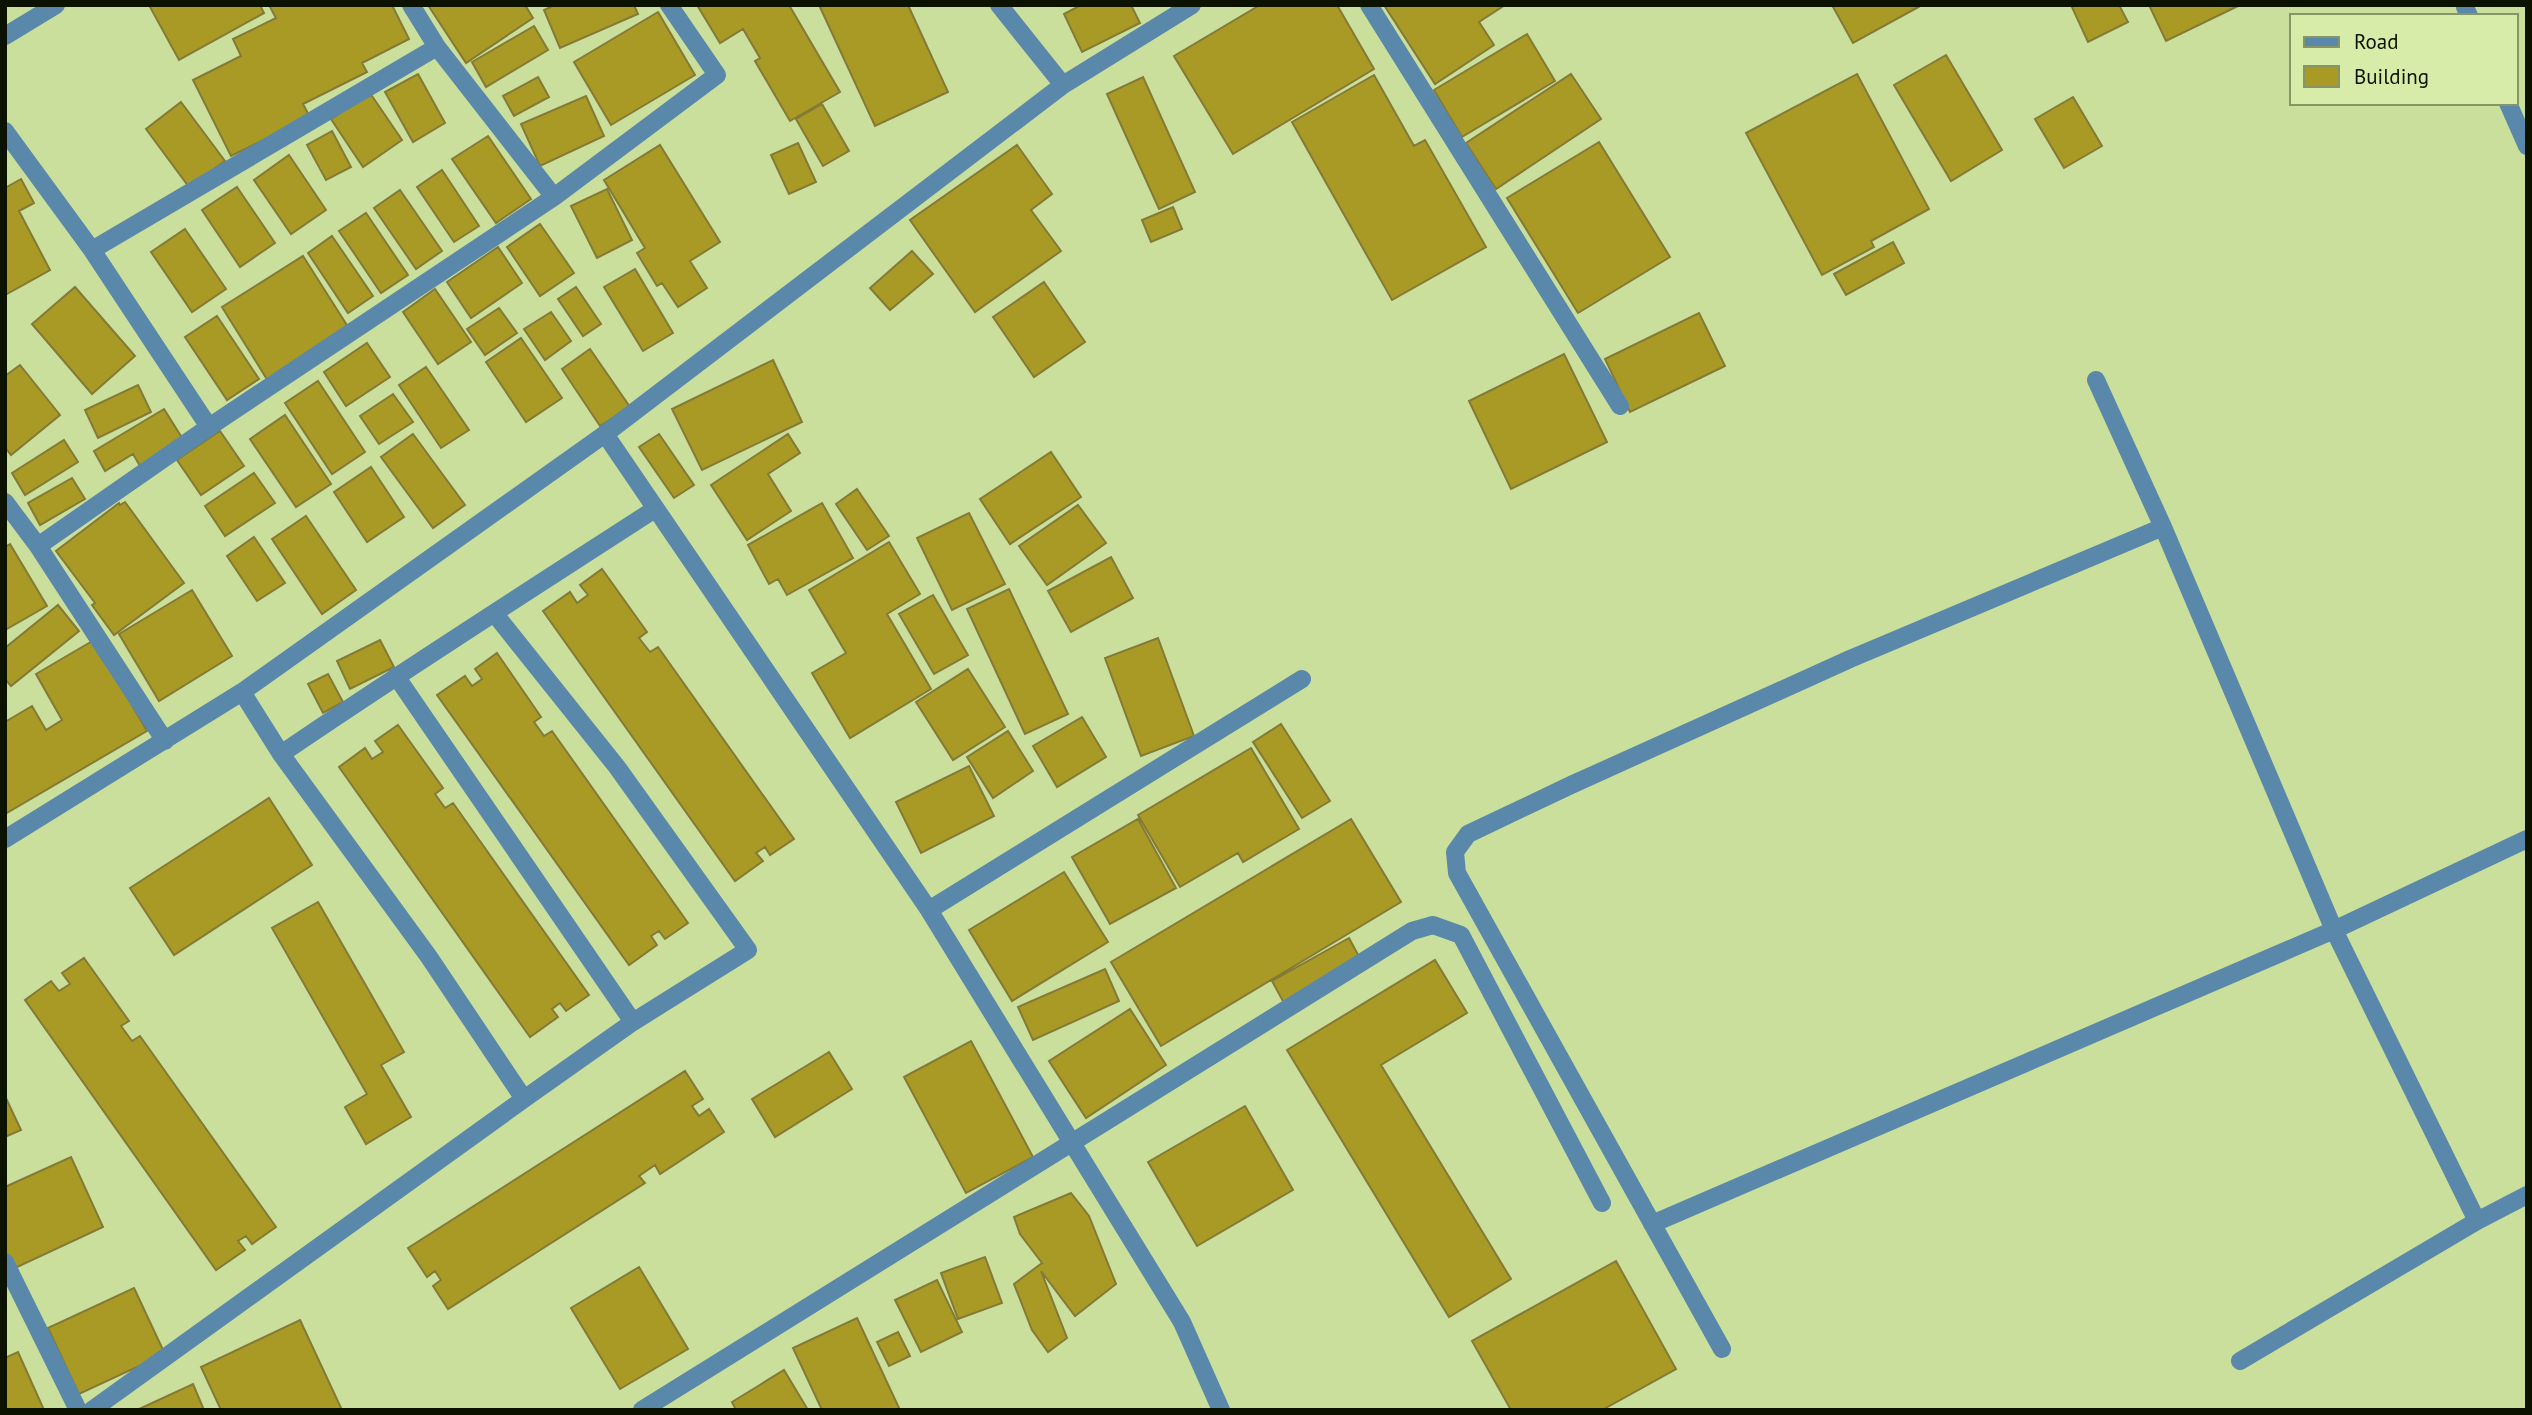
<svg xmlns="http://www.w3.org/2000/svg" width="2532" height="1415" font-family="'PT Sans',sans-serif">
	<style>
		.building { fill: #a99a26; stroke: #837a36; stroke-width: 2 }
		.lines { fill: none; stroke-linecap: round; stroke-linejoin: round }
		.minor { stroke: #5988aa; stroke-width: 18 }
	</style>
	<rect width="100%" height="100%" fill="#cbdf9c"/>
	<path class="building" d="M149,5H260L264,13L179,60Z
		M269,5H392L409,39L362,63L367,72L303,104L310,117L231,156L193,80L241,56L233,39L276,18Z
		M428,5H525L533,18L466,63Z
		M555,5H634L638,14L560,48L544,10Z
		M697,5H789L840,92L790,121L755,61L760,58L743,29L720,43Z
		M819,5H908L948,92L875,126Z
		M1081,5H1131L1140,23L1082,52L1064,14Z
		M1260,5H1337L1374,69L1233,154L1174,56Z
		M1384,5H1505L1479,22L1494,45L1435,84Z
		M1832,5H1922L1853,43Z
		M2071,5H2119L2128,22L2088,42Z
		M2149,5H2240L2166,41Z
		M658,12L695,75L611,125L574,62Z
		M534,26L548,50L486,87L472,62Z
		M1527,34L1555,81L1462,137L1434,90Z
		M1946,55L2002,150L1951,181L1894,85Z
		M418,74L445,123L413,142L385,92Z
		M1571,74L1601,119L1496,189L1466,143Z
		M1857,74L1929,209L1871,241L1874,247L1822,275L1746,133Z
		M1374,75L1414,146L1425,140L1486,247L1392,300L1292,122Z
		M538,77L549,97L514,116L503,96Z
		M1143,77L1195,192L1159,209L1107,94Z
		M370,93L402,140L363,167L331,119Z
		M586,96L604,136L540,166L521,124Z
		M2073,97L2102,146L2064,168L2035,119Z
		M181,102L225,161L189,187L146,129Z
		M822,104L849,151L823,166L796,119Z
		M332,131L351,167L326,180L307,145Z
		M488,136L531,199L496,223L452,159Z
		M1599,142L1670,257L1578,313L1507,198Z
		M798,143L816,182L789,194L771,155Z
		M660,145L720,242L690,261L707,288L678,307L662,283L657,286L637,253L645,248L604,180Z
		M1017,145L1052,194L1031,210L1061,251L975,312L910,220Z
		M289,155L326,210L291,234L254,180Z
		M442,170L479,226L454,242L417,187Z
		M21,179L34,203L19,211L50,270L5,295V188Z
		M237,187L275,243L240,267L202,210Z
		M607,189L632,240L597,258L571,206Z
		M400,190L442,251L416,269L374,208Z
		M1173,207L1182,229L1151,242L1142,220Z
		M366,213L408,275L381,293L339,231Z
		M540,224L574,273L540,296L507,247Z
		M185,229L226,289L192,312L151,252Z
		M332,236L373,296L348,313L308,253Z
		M1893,242L1904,263L1846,295L1834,274Z
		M498,247L522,283L471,318L447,282Z
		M912,251L933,274L890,310L870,288Z
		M303,256L350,330L268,381L222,307Z
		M635,269L673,333L643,351L604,287Z
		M1044,282L1085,342L1034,377L993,317Z
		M75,287L135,356L92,394L32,324Z
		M576,287L601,324L583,336L558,299Z
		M435,289L471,342L438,364L403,312Z
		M499,308L517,333L485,355L467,329Z
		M551,312L571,341L545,360L524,329Z
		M1699,313L1725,366L1630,412L1605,359Z
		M217,316L259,379L227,400L185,337Z
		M521,338L562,398L526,422L486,362Z
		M367,343L390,377L346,406L324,372Z
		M590,349L630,407L600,426L562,369Z
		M1564,354L1607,442L1511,489L1469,401Z
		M773,360L802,422L702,470L672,409Z
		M20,365L60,415L11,455L5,447V376Z
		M426,367L469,430L441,448L399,385Z
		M318,381L365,452L332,474L285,403Z
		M138,385L151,412L98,438L85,410Z
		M393,394L413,422L379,444L360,416Z
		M164,409L184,441L140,466L133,454L105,471L94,451Z
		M285,415L331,484L296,507L250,439Z
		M220,431L244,466L201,495L177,460Z
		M413,434L465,505L433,528L381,457Z
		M659,434L694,485L674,498L639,447Z
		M788,434L800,453L768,474L791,511L747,540L711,485Z
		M64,440L78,462L25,495L12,473Z
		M1051,452L1081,497L1010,544L980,499Z
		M371,467L404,517L367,542L334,492Z
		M254,473L275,503L225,536L205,506Z
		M72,478L85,499L40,525L28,503Z
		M857,489L889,536L867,550L836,504Z
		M125,502L184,583L114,635L92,605L95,603L56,551L119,503L120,505Z
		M822,503L853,558L787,595L778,579L769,584L748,545Z
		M1078,505L1106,543L1047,585L1019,546Z
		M969,513L1005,584L952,610L917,538Z
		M306,516L356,590L322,614L272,539Z
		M254,537L285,583L257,601L227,556Z
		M889,542L920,594L887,614L931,689L850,738L812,673L846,653L809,590Z
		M10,544L47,606L5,630V547Z
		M1111,557L1133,598L1071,632L1048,591Z
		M602,569L647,632L639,638L650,652L658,647L794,839L770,855L765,847L756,853L763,861L735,881L543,611L570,592L577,603L588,595L580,585Z
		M1009,589L1068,714L1025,734L967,609Z
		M192,590L232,656L159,701L119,634Z
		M933,595L968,655L934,674L899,614Z
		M58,605L79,631L11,686L5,679V648Z
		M1158,638L1194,736L1141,756L1105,658Z
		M94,640L147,731L5,814V722L32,706L46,730L62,720L36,674Z
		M380,640L394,667L350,689L337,661Z
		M497,653L541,717L534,722L544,736L552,731L688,923L665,939L659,931L651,936L657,945L629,965L437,695L465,676L472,686L482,679L475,669Z
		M968,669L1005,727L953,760L916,702Z
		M328,674L343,702L323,713L308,684Z
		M1082,717L1106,757L1057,787L1033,746Z
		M1281,724L1330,801L1302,818L1253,742Z
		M398,725L443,788L435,794L445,808L453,803L589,995L566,1011L560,1003L552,1009L558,1017L530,1037L339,767L365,748L372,759L383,752L375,741Z
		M1008,731L1033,771L993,798L967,757Z
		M1251,748L1299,829L1243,862L1238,853L1180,887L1138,815Z
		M969,766L994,816L921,853L896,802Z
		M269,798L312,865L174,955L130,888Z
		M1138,819L1176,888L1110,924L1072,857Z
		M1351,819L1401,902L1161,1046L1111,962Z
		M1064,872L1108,942L1012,1001L969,930Z
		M318,902L404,1052L381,1065L411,1117L366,1144L345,1107L367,1094L272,928Z
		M1349,938L1362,962L1285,1005L1272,981Z
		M84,958L129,1021L121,1026L132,1041L140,1036L276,1227L252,1244L246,1236L238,1241L245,1250L216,1270L25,1000L51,981L59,991L70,984L62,973Z
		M1435,960L1467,1013L1381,1065L1511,1279L1449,1317L1287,1050Z
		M1105,969L1119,1001L1033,1040L1018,1007Z
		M1130,1009L1166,1065L1086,1118L1049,1061Z
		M971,1041L1033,1157L966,1193L904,1077Z
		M829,1052L852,1089L775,1137L752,1099Z
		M685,1071L703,1099L692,1106L699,1116L709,1109L724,1132L660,1174L655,1165L639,1176L645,1183L448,1309L433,1286L441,1280L435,1271L427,1277L408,1248Z
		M5,1096L21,1130L5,1137Z
		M1245,1106L1293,1190L1197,1246L1148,1162Z
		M71,1157L103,1227L13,1269L5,1252V1187Z
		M1071,1193L1089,1216L1116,1284L1075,1316L1041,1271L1067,1338L1048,1352L1032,1330L1014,1284L1042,1263L1020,1234L1014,1217Z
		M985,1257L1002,1303L958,1319L941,1273Z
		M1616,1261L1676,1369L1602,1410H1511L1472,1341Z
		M639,1267L688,1349L620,1389L571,1308Z
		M937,1280L962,1332L921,1352L895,1300Z
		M134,1288L165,1354L79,1394L48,1328Z
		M857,1318L900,1410H822L793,1348Z
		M300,1320L342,1410H221L201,1367Z
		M898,1332L910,1356L889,1366L877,1342Z
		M18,1352L44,1410H5V1358Z
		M784,1370L808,1410H736L732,1402Z
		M193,1384L204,1410H137Z"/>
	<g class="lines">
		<path class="minor" d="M411,5L437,47L554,197
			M1369,5L1620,406
			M2465,7L2469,16
			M5,36L56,5
			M1063,85L1192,5
			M2508,103L2527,146
			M5,131L92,250L209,427L554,197L717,75L669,5
			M92,250L437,47
			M2096,380L2163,527L2334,930L2477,1221
			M605,434L929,910L1182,1322L1221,1410
			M5,502L38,546L165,741
			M38,546L209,427
			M494,613L617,767L748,950L633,1022L524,1099L429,957L281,754C404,670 530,590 655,509
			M396,676L633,1022
			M242,692L281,754
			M5,839L242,692L605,434L1063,85L999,5
			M929,910L1302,679
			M1652,1224L2334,930L2527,839
			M5,1262L78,1410
			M1722,1349L1457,873L1455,852L1468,834L1571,785L1850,659L2163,527
			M2240,1361L2477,1221L2527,1195
			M92,1410L524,1099
			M642,1410L1412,931L1433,925L1461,935L1602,1203"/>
	</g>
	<rect width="2532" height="1415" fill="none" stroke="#0c1200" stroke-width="14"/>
	<rect x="2290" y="14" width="228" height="91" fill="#d8eca9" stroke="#869565" stroke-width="2"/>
	<rect x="2304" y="37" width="35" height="10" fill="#5988aa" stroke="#869565" stroke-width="2"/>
	<text x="2354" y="49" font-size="21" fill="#0c1200">Road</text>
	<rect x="2304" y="66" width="35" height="21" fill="#a99a26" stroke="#869565" stroke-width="2"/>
	<text x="2354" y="84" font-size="21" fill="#0c1200">Building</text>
</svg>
